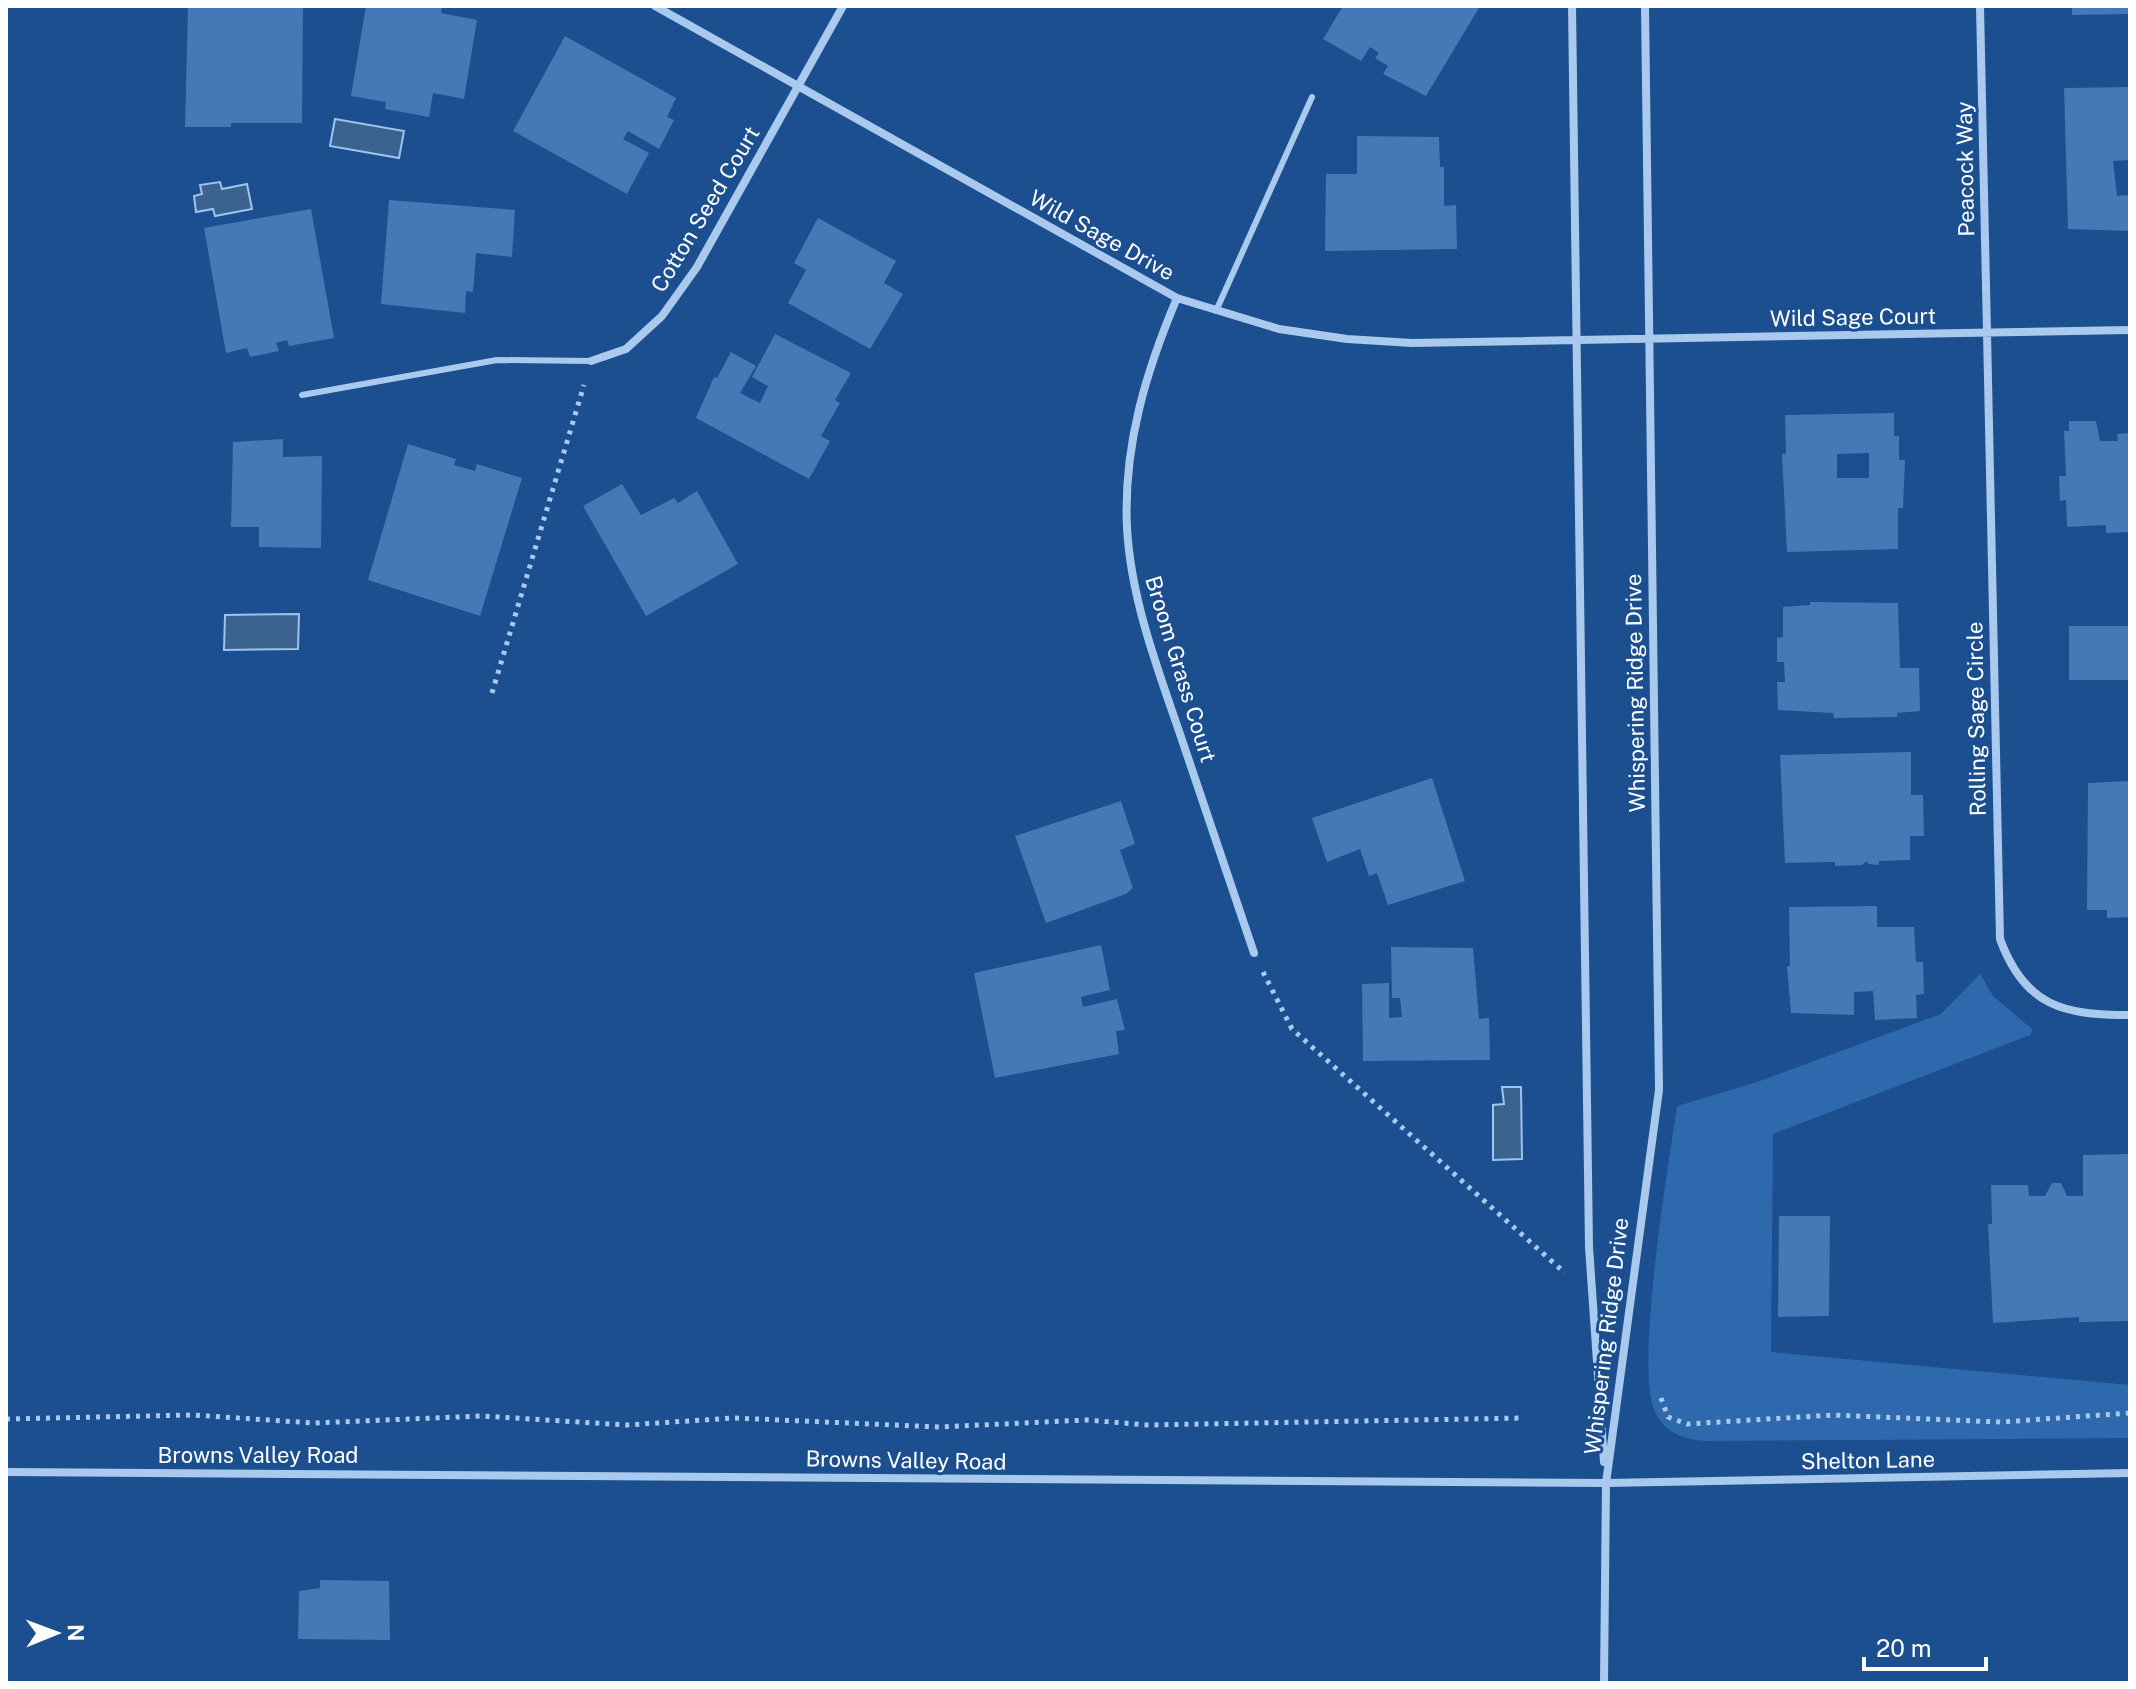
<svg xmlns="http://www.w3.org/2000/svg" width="2136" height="1689" font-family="'Public Sans',sans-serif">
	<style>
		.green { fill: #2e69ad }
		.water { fill: #3c6290; stroke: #9cc4f0; stroke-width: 2 }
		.building { fill: #4478b7; fill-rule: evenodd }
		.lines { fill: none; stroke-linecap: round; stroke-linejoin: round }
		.path { stroke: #a9c9ee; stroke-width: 5; stroke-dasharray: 4 6; stroke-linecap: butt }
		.lane { stroke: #a9c9ee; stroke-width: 6 }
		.street { stroke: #a9c9ee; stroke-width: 8 }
		.labels { text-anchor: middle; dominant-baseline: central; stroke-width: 6; stroke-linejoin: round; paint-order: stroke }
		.street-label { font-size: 22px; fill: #fff; stroke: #1b4f8f }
	</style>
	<rect width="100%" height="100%" fill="#1b4f8f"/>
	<path class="green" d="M1980,974L1993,996L2033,1030L2030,1035L1773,1134L1771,1352L2130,1385V1438L1705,1441C1683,1439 1665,1433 1655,1412C1634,1369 1669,1162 1677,1106L1757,1082L1941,1014Z"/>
	<path class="water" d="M335,119L404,131L399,158L330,146Z
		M220,182L222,189L247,184L252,209L215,216L213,209L196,212L194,196L202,194L200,185Z
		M299,614L298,649L224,650L225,615Z
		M1502,1087H1521L1522,1159L1493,1160V1105L1504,1104Z"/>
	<path class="building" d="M188,6H303L302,123H231V127H185Z
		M366,6H442L441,13L477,20L464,99L433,93L429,117L385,109L386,102L351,96Z
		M1343,6H1480L1426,96L1383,74L1388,66L1375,58L1379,53L1370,47L1361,61L1323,39Z
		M2072,6H2130V14L2072,15Z
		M565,36L676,98L667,117L674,120L659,149L628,131L623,139L649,153L627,194L513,131Z
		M2130,87V160L2113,161L2117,196L2130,195V231L2068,229L2064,88Z
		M1357,136L1439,137L1440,167H1444V206L1456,205L1457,249L1325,251L1326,174H1357Z
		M389,200L515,210L512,257L476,253L473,292L466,291L465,313L381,304Z
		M311,209L334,338L289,346L287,340L276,343L279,351L250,357L247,348L226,353L204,228Z
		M818,218L896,261L884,283L903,294L870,349L788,303L806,270L794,263Z
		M775,334L851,373L835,400L840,403L821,436L830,441L809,479L696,418L714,377L717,378L731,352L756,366L740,393L760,403L768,386L752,377Z
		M1894,413V436H1899V460H1905L1903,508H1898V549L1787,552L1782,454H1786L1785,415ZM1869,453V478H1837V454Z
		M2069,421H2096L2100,441H2118L2117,434L2130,433V532L2106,533V525L2067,527L2066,500L2060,501L2059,476H2066L2064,431H2069Z
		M283,439V457L322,456L321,548L259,547V527H231L233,442Z
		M408,444L456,459L454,465L475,471L477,464L522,478L480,616L368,580Z
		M622,484L641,515L674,498L678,503L697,491L738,564L646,616L583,506Z
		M1810,602L1898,603L1900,668H1919L1920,711L1897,713V717L1834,718L1833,713L1778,710L1777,682H1785L1784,662H1777V638L1783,637V607L1810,605Z
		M2069,626H2130V680H2069Z
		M1911,752V795H1923L1924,836H1910V860L1879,861V865L1868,864L1867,861L1862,865L1835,866V862L1785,863L1780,755Z
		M1432,778L1465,881L1388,905L1377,873L1369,876L1360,849L1327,862L1312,818Z
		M2130,781V917L2107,918V910H2087L2088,783Z
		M1121,801L1135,844L1120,850L1133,888L1126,894L1046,923L1015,836Z
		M1877,906V927H1914L1916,962H1923L1924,994L1916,995L1917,1018L1875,1020L1873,991L1854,992V1015L1791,1013L1787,966H1790L1789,907Z
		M1101,945L1110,990L1081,997L1083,1007L1117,999L1125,1030L1116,1031L1119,1054L995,1078L974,973Z
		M1391,947L1473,948L1479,1019L1489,1018L1490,1060L1363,1061L1362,984L1389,983V1018L1402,1017L1400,998H1392Z
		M2130,1154L2128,1321L2079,1322V1317L1993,1323L1988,1224H1992L1991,1185H2028L2029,1196H2045L2052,1183H2061L2067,1196H2083V1155Z
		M1779,1216H1830L1829,1316L1778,1317Z
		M320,1580L389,1581L390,1640L298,1639L299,1591L320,1588Z"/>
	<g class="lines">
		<path class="path" d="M492,693L584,385
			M1263,972L1292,1029L1565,1273
			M1661,1398L1668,1417L1687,1424L1833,1415L2001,1422L2130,1413
			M6,1419L193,1415L313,1423L482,1416L627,1425L734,1418L939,1427L1087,1420L1148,1425L1522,1418"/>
		<path class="lane" d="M1216,311L1312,97
			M302,395L497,360L591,361"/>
		<path class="street" d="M655,6L1177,298L1279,329L1347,339L1412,343L2130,330
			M1572,6L1589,1247L1604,1462
			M1980,6L2000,939C2025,1007 2064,1015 2130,1015
			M1177,298C1146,371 1123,447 1127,528C1131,599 1157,667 1180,734C1204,807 1229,880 1254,953
			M591,361L626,349L662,316L697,267L843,6
			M6,1472L1606,1483L1604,1683
			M1606,1483L1659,1090L1645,6
			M1606,1483L2130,1473"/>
	</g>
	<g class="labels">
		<g class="street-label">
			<text transform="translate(1965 169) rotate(-91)">Peacock Way</text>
			<text transform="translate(705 209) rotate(-59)">Cotton Seed Court</text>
			<text transform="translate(1102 235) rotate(29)">Wild Sage Drive</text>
			<text transform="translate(1853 317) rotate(-1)">Wild Sage Court</text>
			<text transform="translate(1181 669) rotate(73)">Broom Grass Court</text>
			<text transform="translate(1635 693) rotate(-91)">Whispering Ridge Drive</text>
			<text transform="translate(1976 719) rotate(-91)">Rolling Sage Circle</text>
			<text transform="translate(1606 1336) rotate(-83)">Whispering Ridge Drive</text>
			<text x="258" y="1455">Browns Valley Road</text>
			<text transform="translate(906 1460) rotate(1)">Browns Valley Road</text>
			<text transform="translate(1868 1460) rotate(-1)">Shelton Lane</text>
		</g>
	</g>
	<rect width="2136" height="1689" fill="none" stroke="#ffffff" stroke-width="16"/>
	<g transform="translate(56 1633) rotate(89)" stroke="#1b4f8f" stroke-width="6" paint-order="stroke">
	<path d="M0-6L14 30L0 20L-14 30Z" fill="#ffffff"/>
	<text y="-12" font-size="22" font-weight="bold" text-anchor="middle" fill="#ffffff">N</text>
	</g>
	<path d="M1864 1657v12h122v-12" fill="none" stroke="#ffffff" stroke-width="4"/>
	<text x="1876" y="1657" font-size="24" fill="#ffffff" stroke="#1b4f8f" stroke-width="6" paint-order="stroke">20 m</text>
</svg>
